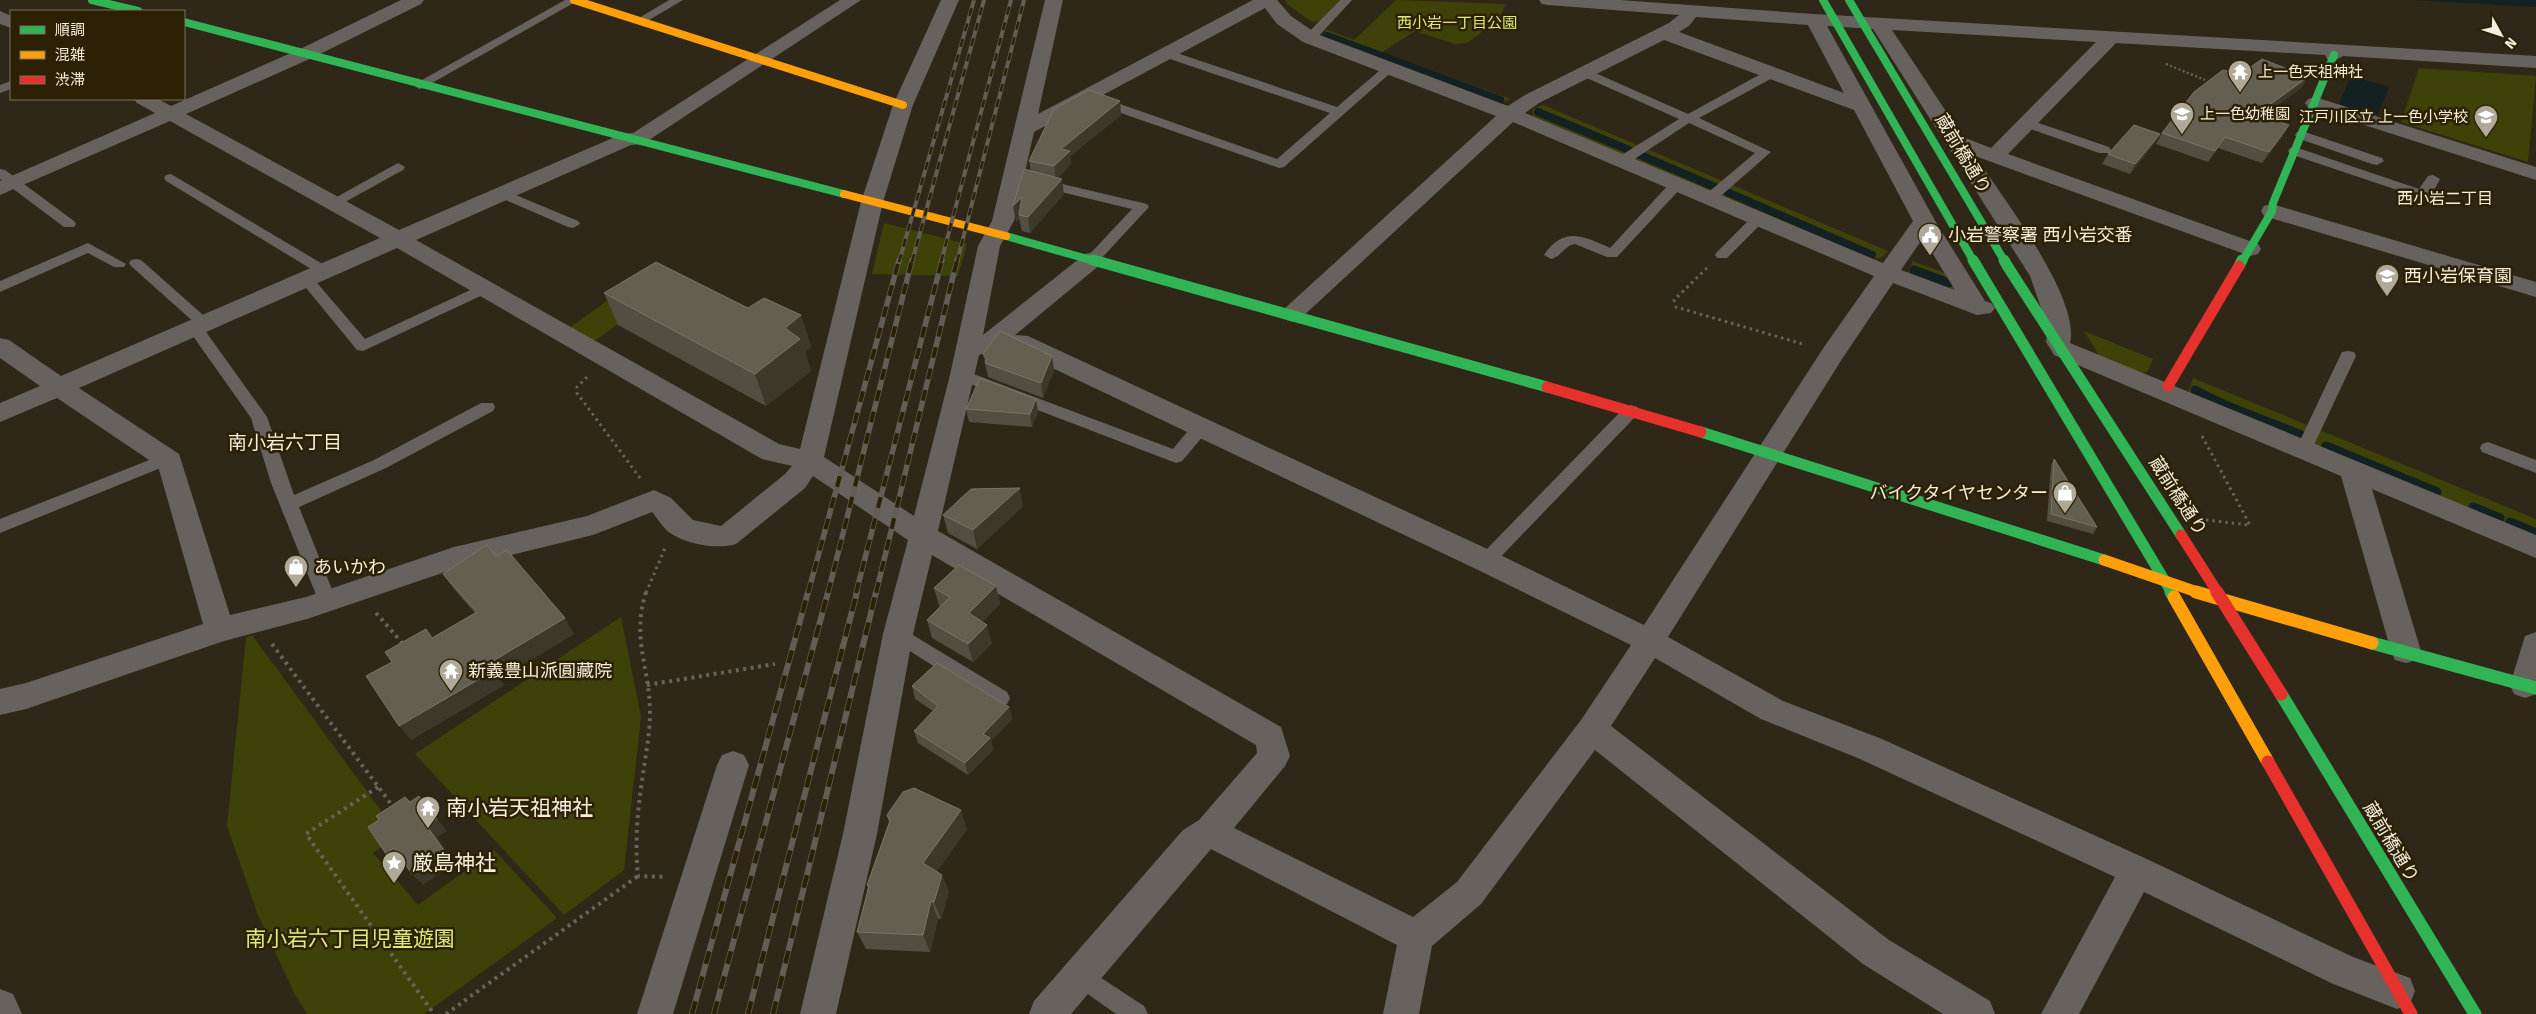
<svg xmlns="http://www.w3.org/2000/svg" width="2536" height="1014" font-family="'Fira Sans','Noto Sans JP',sans-serif">
	<style>
		.green { fill: #3f4208 }
		.water { fill: #132122 }
		.lines { fill: none; stroke-linecap: round; stroke-linejoin: round }
		.stream-far1 { stroke: #132122; stroke-width: 8 }
		.stream { stroke: #132122; stroke-width: 9 }
		.path-far2 { stroke: #68635b; stroke-width: 2.5; stroke-dasharray: 2 2.5; stroke-linecap: butt }
		.path-far1 { stroke: #68635b; stroke-width: 3; stroke-dasharray: 2.5 4; stroke-linecap: butt }
		.path { stroke: #68635b; stroke-width: 4; stroke-dasharray: 3 4.5; stroke-linecap: butt }
		.lane { fill: #68625e; fill-rule: evenodd }
		.street { fill: #68625e; fill-rule: evenodd }
		.fast-far2 { stroke: #30b455; stroke-width: 8 }
		.fast-far1 { stroke: #30b455; stroke-width: 11 }
		.fast { stroke: #30b455; stroke-width: 13 }
		.slow-far2 { stroke: #ff9f0a; stroke-width: 8 }
		.slow-far1 { stroke: #ff9f0a; stroke-width: 11 }
		.slow { stroke: #ff9f0a; stroke-width: 13 }
		.jam-far1 { stroke: #e5322d; stroke-width: 11 }
		.jam { stroke: #e5322d; stroke-width: 13 }
		.rail-far2-casing { stroke: #635e55; stroke-width: 4 }
		.rail-far1-casing { stroke: #635e55; stroke-width: 5.5 }
		.rail-casing { stroke: #635e55; stroke-width: 6 }
		.rail-far2 { stroke: #2d2105; stroke-width: 2.5; stroke-dasharray: 8; stroke-linecap: butt }
		.rail-far1 { stroke: #2d2105; stroke-width: 4; stroke-dasharray: 11; stroke-linecap: butt }
		.rail { stroke: #2d2105; stroke-width: 4.5; stroke-dasharray: 13; stroke-linecap: butt }
		.fast-bridge-far1 { stroke: #30b455; stroke-width: 8 }
		.fast-bridge { stroke: #30b455; stroke-width: 11 }
		.wall { fill: #544e42 }
		.shaded-wall { fill: #3e382a }
		.building { fill: #655f52; stroke: #7c7568 }
		.labels { text-anchor: middle; dominant-baseline: central; stroke-width: 5; stroke-linejoin: round; paint-order: stroke }
		.far-park-label { font-size: 15px; fill: #deea76; stroke: #2d2105 }
		.far-poi-label { font-size: 15px; fill: #f5eddd; stroke: #2d2105; text-anchor: start }
		.far-neighbourhood-label { font-size: 16px; fill: #f5eddd; stroke: #2d2105 }
		.street-label { font-size: 18px; fill: #f5eddd; stroke: #2d2105 }
		.poi-label { font-size: 18px; fill: #f5eddd; stroke: #2d2105; text-anchor: start }
		.neighbourhood-label { font-size: 19px; fill: #f5eddd; stroke: #2d2105 }
		.near-poi-label { font-size: 21px; fill: #f5eddd; stroke: #2d2105; text-anchor: start }
		.near-park-label { font-size: 21px; fill: #deea76; stroke: #2d2105 }
	</style>
	<rect width="100%" height="100%" fill="#2f2818"/>
	<path class="green" d="M1286,0H1339L1320,21L1312,22L1287,4Z
		M1396,0L1506,4L1500,16L1508,19L1490,26L1467,43L1455,44L1415,31L1381,53L1511,99L1501,103L1492,101L1323,36L1326,29L1354,40Z
		M2419,68L2536,76L2528,162L2401,122Z
		M1543,105L1888,251L1881,258H1867L1533,116V109Z
		M884,223L967,244L958,276L872,274Z
		M1913,261L1950,275L1956,287L1953,290L1908,273Z
		M657,265L685,276L593,342L568,329Z
		M2084,331L2153,359L2148,371L2140,374L2100,357Z
		M2193,378L2536,519V539L2188,394Z
		M621,617L641,717L624,870L564,915L415,754Z
		M252,635L399,835L373,853L418,905L494,850L557,918L424,1014H307L295,995L258,915L227,826L246,638Z"/>
	<path class="water" d="M2414,0H2536V7Z
		M2351,76L2389,87L2378,115L2339,104Z"/>
	<g class="lines">
		<path class="stream-far1" d="M1327,36L1500,100
			M1538,112L1629,150
			M1638,154L1715,187
			M1727,192L1872,255"/>
		<path class="stream" d="M1914,270L1949,283
			M2195,390C2228,409 2266,420 2301,435
			M2326,446L2437,492
			M2473,507L2500,518
			M2510,522L2536,533"/>
		<path class="path-far2" d="M2166,64L2205,80"/>
		<path class="path-far1" d="M1707,268L1674,300L1676,307L1806,345
			M587,377L577,387V393L640,478
			M2202,436L2250,525L2206,520
			M646,593L665,548"/>
		<path class="path" d="M646,592C631,639 650,668 650,713C650,735 645,758 642,781C637,813 635,844 638,876L666,877
			M376,613L403,644
			M272,644L394,808
			M647,685L775,664
			M378,787L306,834L434,1014
			M446,1014L638,876"/>
		<path class="lane" d="M565,0H579L423,88L419,89L413,85Z
			M669,0H683L644,23L640,25L634,21Z
			M1340,0H1352L1314,41H1306V35Z
			M1165,49L1337,107L1386,65L1390,64L1396,68L1284,167L1279,168L1095,104L1093,101L1095,98H1103L1277,159L1330,113L1161,56V50Z
			M1584,68L1688,114L1768,70H1776L1778,73L1776,76L1699,118L1771,152L1715,201L1710,202L1703,198L1705,195L1755,153L1689,123L1627,164H1617L1615,161L1617,158L1679,119L1580,75L1578,72L1580,69Z
			M11,81V89L0,93V85Z
			M2027,119L2109,147L2111,150L2109,153H2099L2022,126L2021,123L2022,120Z
			M2302,131L2382,158L2384,161L2377,165L2372,164L2297,138L2295,135L2297,132Z
			M2295,147L2419,189L2428,176L2433,175L2440,179L2433,192L2421,198L2290,154L2288,151L2290,148Z
			M398,163L405,167L403,170L336,207H326L324,204Z
			M0,169L5,170L74,221L76,224L74,227H64L0,179Z
			M171,174L331,269L333,272L331,275H321L166,181L164,178L166,175Z
			M1041,179L1147,204L1149,207L1098,262H1088L1086,259L1088,256L1132,209L1036,186L1034,183Z
			M1677,180L1684,184L1682,187L1617,257H1607L1575,244C1565,245 1561,257 1551,259L1544,255C1564,226 1583,236 1610,248L1672,181Z
			M504,190L578,221L580,224L573,228L568,227L499,197L497,194Z
			M1759,214L1766,218L1764,221L1727,258H1717L1715,255L1717,252L1754,215Z
			M88,243L126,264L124,267H114L88,253L0,292V281Z
			M136,259L141,260L211,322L214,325L211,328L204,329L267,417L294,495L374,460L481,403H493L495,407L493,411L386,468L299,507L337,602L335,607L328,609L321,607L319,602L271,483L251,418L188,329L196,324L131,266L129,263L131,260Z
			M307,275L312,277L365,339L479,286L484,284L491,289L489,292L363,351L357,350L302,283L300,280Z
			M2348,351L2354,352L2356,356L2312,449L2310,453H2298L2296,449L2340,356L2342,352Z
			M963,370L1173,449C1182,439 1193,420 1208,424L1210,428L1182,461L1176,463L957,379L955,375L957,371Z
			M1631,405L1637,407L1639,411L1637,415L1492,566L1486,568L1480,566L1477,561L1480,556L1625,407Z
			M2488,442L2536,460V473L2482,452L2480,448L2482,444Z
			M167,453L173,455L175,459L173,463L0,533V519Z
			M898,626L1007,692L1010,698L1007,704L1000,706L993,704L891,639L888,634L891,629Z
			M1080,964L1144,1006L1148,1014H1116L1072,983L1068,975L1072,967Z"/>
		<path class="street" d="M401,0H424L421,4L314,57L186,114L399,230L622,134L633,133L840,0H861L643,144L631,145L416,240L779,444L800,449L861,202L893,105L941,0H959L913,105L883,202L824,457L914,516L950,375L978,246L992,221L1045,0H1063L1038,114L1253,0H1277L1291,16L1317,34L1508,106L1525,95L1669,23L1679,15L1548,5L1542,4L1539,0H1620L1814,14L2536,56V68L2343,56L2334,61L2327,59L2325,55L2116,43L2008,154L2258,244L2261,249L2258,254L2250,256L1975,156C2001,195 2081,298 2070,343L2536,535V558L2372,489L2421,651L2417,660L2406,663L2395,660L2391,651L2341,476L2054,355L2046,342L2048,328L2030,276L1873,29L1827,26L1937,224L1985,301L1991,303L1995,308L1991,313L1977,315L1893,283L1842,359L1668,637L1783,701L1882,739L2149,860L2353,957L2410,978L2415,991L2410,1004L2397,1009L2331,983L2144,892L2079,1014H2041L2115,877L1860,759L1761,719L1655,658L1611,726L1889,940L1990,1001L1995,1014H1943L1863,964L1595,750L1481,904L1432,946L1419,1014H1383L1397,945L1211,849L1071,1014H1029L1034,1001L1183,830L1199,820L1257,753L1256,745L932,555L913,634L877,834L836,1014H800L843,834L883,634L908,540L813,476L805,488L736,544C718,550 686,544 670,533C663,528 658,519 652,512L593,535L457,568L307,619L224,641L26,709L0,715V689L26,683L203,624L158,466L57,398L0,422V403L40,386L0,358V338L9,340L61,376L380,238L170,121L0,195V181L155,113L137,103L134,99H158L171,106L300,49ZM1265,8L1277,24L1303,42L1496,116L1284,309L1280,314L1284,319L1292,322L1300,319L1513,122L1874,276L1824,347L1644,625L1496,553L1028,336L1015,335L1101,264L1104,259L1101,254L1093,252L1085,254L983,335L1000,246L1014,221L1034,132ZM1696,17L1808,25L1844,93L1679,32L1689,26ZM1892,30L2096,42L1991,148L1963,137ZM1664,40L1854,110L1913,221L1883,263L1525,113L1539,103ZM1923,238L1955,290L1901,270ZM397,248L762,459L792,466L785,474L721,526L693,520L671,498L654,490L587,516L454,547L306,597L230,615L179,454L79,388ZM1007,341L1010,348L1476,569L1631,645L1581,720L1457,882L1413,917L1234,828L1285,766L1290,756L1281,727L938,531L979,355L999,348Z
			M0,11L11,16V28L0,24Z
			M2315,97L2536,167V180L2308,107L2305,103L2308,99Z
			M2272,204L2536,282V297L2264,216L2261,211L2264,206Z
			M2536,632V694L2525,698L2514,694L2510,685L2525,636Z
			M733,751L744,755L749,765L673,1014H637L717,765L722,755Z
			M0,989L13,994L22,1014H0Z"/>
		<path class="fast-far2" d="M92,0L138,11
			M184,22L844,194
			M1006,236L1098,262
			M2242,262L2272,211L2273,203L2334,55"/>
		<path class="fast-far1" d="M1093,260L1547,387
			M1976,265L2172,593
			M2239,266L2242,260
			M2008,267L2181,535
			M1701,432L2104,560"/>
		<path class="fast" d="M2171,592L2174,597
			M2372,643L2536,688
			M2281,694L2475,1014"/>
		<path class="slow-far2" d="M574,0L903,105
			M844,194L1006,236"/>
		<path class="slow-far1" d="M2104,560L2200,593"/>
		<path class="slow" d="M2196,592L2372,643
			M2174,597L2268,762"/>
		<path class="jam-far1" d="M2168,386L2239,266
			M1547,387L1701,432
			M2181,535L2218,593"/>
		<path class="jam" d="M2217,592L2281,694
			M2268,762L2411,1014"/>
		<defs>
			<path id="rail-far2" d="M899,262L974,0
				M912,262L984,0
				M941,262L1011,0
				M957,262L1024,0"/>
			<path id="rail-far1" d="M808,593L899,260
				M828,593L912,260
				M856,593L942,260
				M876,593L957,260"/>
			<path id="rail" d="M692,1014L808,592
				M714,1014L828,592
				M748,1014L857,592
				M773,1014L876,592"/>
		</defs>
		<use href="#rail-far2" class="rail-far2-casing"/>
		<use href="#rail-far1" class="rail-far1-casing"/>
		<use href="#rail" class="rail-casing"/>
		<use href="#rail-far2" class="rail-far2"/>
		<use href="#rail-far1" class="rail-far1"/>
		<use href="#rail" class="rail"/>
		<path class="fast-bridge-far1" d="M1823,0L1974,262
			M1849,0L2005,262"/>
		<path class="fast-bridge" d="M1973,260L1976,265
			M2004,260L2008,267"/>
	</g>
	<path class="wall" d="M2241,74L2308,77L2301,88L2263,116L2283,136L2262,163L2218,148L2208,162L2156,144L2162,133Z
		M1120,101L1121,115L1070,156L1071,164L1058,178L1064,194L1030,233L1022,231L1019,218L1016,222L1031,171L1029,161Z
		M2160,134L2154,144L2130,174L2102,164L2108,154Z
		M604,293L748,308L801,315L811,347L805,352L811,371L766,406L618,325Z
		M983,354L1054,370L1043,398L988,377Z
		M1036,399L1038,412L1032,427L969,422L966,409Z
		M2054,459L2097,527L2093,534L2047,521L2051,465Z
		M1023,506L977,549L948,533L943,515Z
		M496,556L574,634L499,679L504,685L411,740L432,638L475,613L454,589L443,574Z
		M996,586L1000,604L982,622L992,643L973,662L932,638L927,620L940,607L939,606L934,588Z
		M912,686L1009,707L1012,719L991,741L993,750L968,775L918,743L914,731L933,711L915,699Z
		M887,815L967,829L937,871L949,892L941,919H938L930,952L866,949L857,932L868,888L867,885L889,822Z"/>
	<path class="shaded-wall" d="M2308,77L2301,88L2251,125L2257,114Z
		M1120,101L1121,115L1070,156L1071,164L1056,180L1054,166L1061,149Z
		M2289,125L2283,136L2262,163L2269,152Z
		M2160,134L2154,144L2130,174L2135,164Z
		M2225,137L2218,148L2208,162L2215,151Z
		M1062,179L1064,194L1030,233L1028,217Z
		M1022,197L1019,215V218L1016,222L1013,206Z
		M801,315L811,347L805,352L811,371L766,406L755,374L785,328Z
		M1052,356L1054,370L1043,398L1041,383Z
		M1036,399L1038,412L1032,427L1030,414Z
		M1020,488L1023,506L977,549L973,530Z
		M996,586L1000,604L973,631L969,613Z
		M565,618L574,634L499,679L504,685L411,740L399,726L488,664Z
		M987,625L992,643L973,662L968,644Z
		M1009,707L1012,719L991,741L993,750L968,775L965,763L983,734Z
		M419,796L447,831L437,837L455,863L423,885L412,874L427,826Z
		M961,810L967,829L930,881L923,863Z
		M394,848L405,860L396,865L386,854Z
		M942,875L949,892L941,919L934,902Z
		M931,901L938,919L930,952L923,935Z"/>
	<path class="building" d="M2262,59L2308,77L2257,114L2289,125L2269,152L2225,137L2215,151L2162,133L2194,92L2223,70L2241,74Z
		M1089,90L1120,101L1061,149L1070,151L1054,166L1029,161L1054,109Z
		M2134,125L2160,134L2135,164L2108,154Z
		M1024,169L1062,179L1028,217L1019,215L1022,197L1013,206Z
		M656,262L748,308L764,298L801,315L785,328L800,339L755,374L604,293Z
		M1000,331L1052,356L1041,383L985,363L987,359L983,354Z
		M980,378L1036,399L1030,414L966,409Z
		M2054,459L2097,527L2051,514Z
		M1020,488L973,530L943,515L971,489Z
		M486,545L496,556L507,550L565,618L488,664L493,671L399,726L366,676L392,662L385,652L426,629L432,638L477,612L443,574Z
		M959,565L996,586L969,613L987,625L968,644L927,620L950,597L934,588Z
		M937,663L1009,707L983,734L990,738L965,763L914,731L938,706L912,686Z
		M914,788L961,810L923,863L942,875L934,902L931,901L923,935L857,932L869,886L867,885L890,821L887,815L903,792Z
		M419,796L437,819L427,826L445,852L412,874L394,848L386,854L368,827L379,820L376,816L405,797L410,802Z"/>
	<defs>
		<symbol id="temple-pin" viewBox="-11 -11 22 30"><path d="M0 17L-7.5 6A9.5 9.5 0 1 1 7.5 6Z" fill="#b0a898" stroke="#2d2105"/><path d="M0-6L5-2H3V0L6.5 2.5H4V6H1.5V3h-3V6H-4V2.5H-6.5L-3 0V-2H-5Z" fill="#fff"/></symbol>
		<symbol id="school-pin" viewBox="-11 -11 22 30"><path d="M0 17L-7.5 6A9.5 9.5 0 1 1 7.5 6Z" fill="#b0a898" stroke="#2d2105"/><path d="M0-5L7-2L0 1L-7-2ZM-4 1L0 2.5L4 1V4Q0 6-4 4Z" fill="#fff"/></symbol>
		<symbol id="civic-pin" viewBox="-11 -11 22 30"><path d="M0 17L-7.5 6A9.5 9.5 0 1 1 7.5 6Z" fill="#b0a898" stroke="#2d2105"/><path d="M-.6-6.5H3V-4.5H.6V-3L4-1V1h2V6H-6V1h2V-1L-.6-3ZM-1.2 2.5V6h2.4V2.5Z" fill="#fff"/></symbol>
		<symbol id="shop-pin" viewBox="-11 -11 22 30"><path d="M0 17L-7.5 6A9.5 9.5 0 1 1 7.5 6Z" fill="#b0a898" stroke="#2d2105"/><path d="M-5-2.5h2.3a2.7 3.5 0 0 1 5.4 0H5L5.5 6h-11ZM-1.5-2.5h3a1.5 2.3 0 0 0-3 0Z" fill="#fff"/></symbol>
		<symbol id="sight-pin" viewBox="-11 -11 22 30"><path d="M0 17L-7.5 6A9.5 9.5 0 1 1 7.5 6Z" fill="#b0a898" stroke="#2d2105"/><path d="M0-6L1.8-2.2L6-1.7L2.9 1.2L3.7 5.4L0 3.3L-3.7 5.4L-2.9 1.2L-6-1.7L-1.8-2.2Z" fill="#fff"/></symbol>
	</defs>
	<g fill-rule="evenodd">
		<use href="#temple-pin" x="2226" y="58" width="28" height="38"/>
		<use href="#school-pin" x="2168" y="100" width="28" height="38"/>
		<use href="#school-pin" x="2472" y="103" width="28" height="38"/>
		<use href="#civic-pin" x="1916" y="221" width="28" height="38"/>
		<use href="#school-pin" x="2373" y="262" width="28" height="38"/>
		<use href="#shop-pin" x="2051" y="479" width="28" height="38"/>
		<use href="#shop-pin" x="282" y="553" width="28" height="38"/>
		<use href="#temple-pin" x="437" y="657" width="28" height="38"/>
		<use href="#temple-pin" x="414" y="794" width="28" height="38"/>
		<use href="#sight-pin" x="380" y="849" width="28" height="38"/>
	</g>
	<g class="labels">
		<g class="far-park-label">
			<text x="1457" y="23">西小岩一丁目公園</text>
		</g>
		<g class="far-poi-label">
			<text x="2258" y="72">上一色天祖神社</text>
			<text x="2200" y="114">上一色幼稚園</text>
			<text x="2468" y="117" text-anchor="end">江戸川区立 上一色小学校</text>
		</g>
		<g class="far-neighbourhood-label">
			<text x="2445" y="198">西小岩二丁目</text>
		</g>
		<g class="street-label">
			<text transform="translate(1963 154) rotate(59)">蔵前橋通り</text>
			<text transform="translate(2178 496) rotate(57)">蔵前橋通り</text>
			<text transform="translate(2391 842) rotate(59)">蔵前橋通り</text>
		</g>
		<g class="poi-label">
			<text x="1948" y="235">小岩警察署 西小岩交番</text>
			<text x="2404" y="276">西小岩保育園</text>
			<text x="2048" y="493" text-anchor="end">バイクタイヤセンター</text>
			<text x="314" y="567">あいかわ</text>
			<text x="468" y="671">新義豊山派圓藏院</text>
		</g>
		<g class="neighbourhood-label">
			<text x="285" y="442">南小岩六丁目</text>
		</g>
		<g class="near-poi-label">
			<text x="446" y="808">南小岩天祖神社</text>
			<text x="412" y="863">厳島神社</text>
		</g>
		<g class="near-park-label">
			<text x="350" y="939">南小岩六丁目児童遊園</text>
		</g>
	</g>
	<rect x="10" y="10" width="175" height="90" fill="#2d2105" stroke="#7d735b"/>
	<rect x="20" y="26" width="25" height="8" fill="#30b455" stroke="#7d735b"/>
	<text x="55" y="35" font-size="15" fill="#f5eddd">順調</text>
	<rect x="20" y="51" width="25" height="8" fill="#ff9f0a" stroke="#7d735b"/>
	<text x="55" y="60" font-size="15" fill="#f5eddd">混雑</text>
	<rect x="20" y="76" width="25" height="8" fill="#e5322d" stroke="#7d735b"/>
	<text x="55" y="85" font-size="15" fill="#f5eddd">渋滞</text>
	<g transform="translate(2501 35) rotate(130)" stroke="#2d2105" stroke-width="4" paint-order="stroke">
	<path d="M0-4L9 19L0 12L-9 19Z" fill="#f5eddd"/>
	<text y="-8" font-size="14" font-weight="bold" text-anchor="middle" fill="#f5eddd">N</text>
	</g>
</svg>
